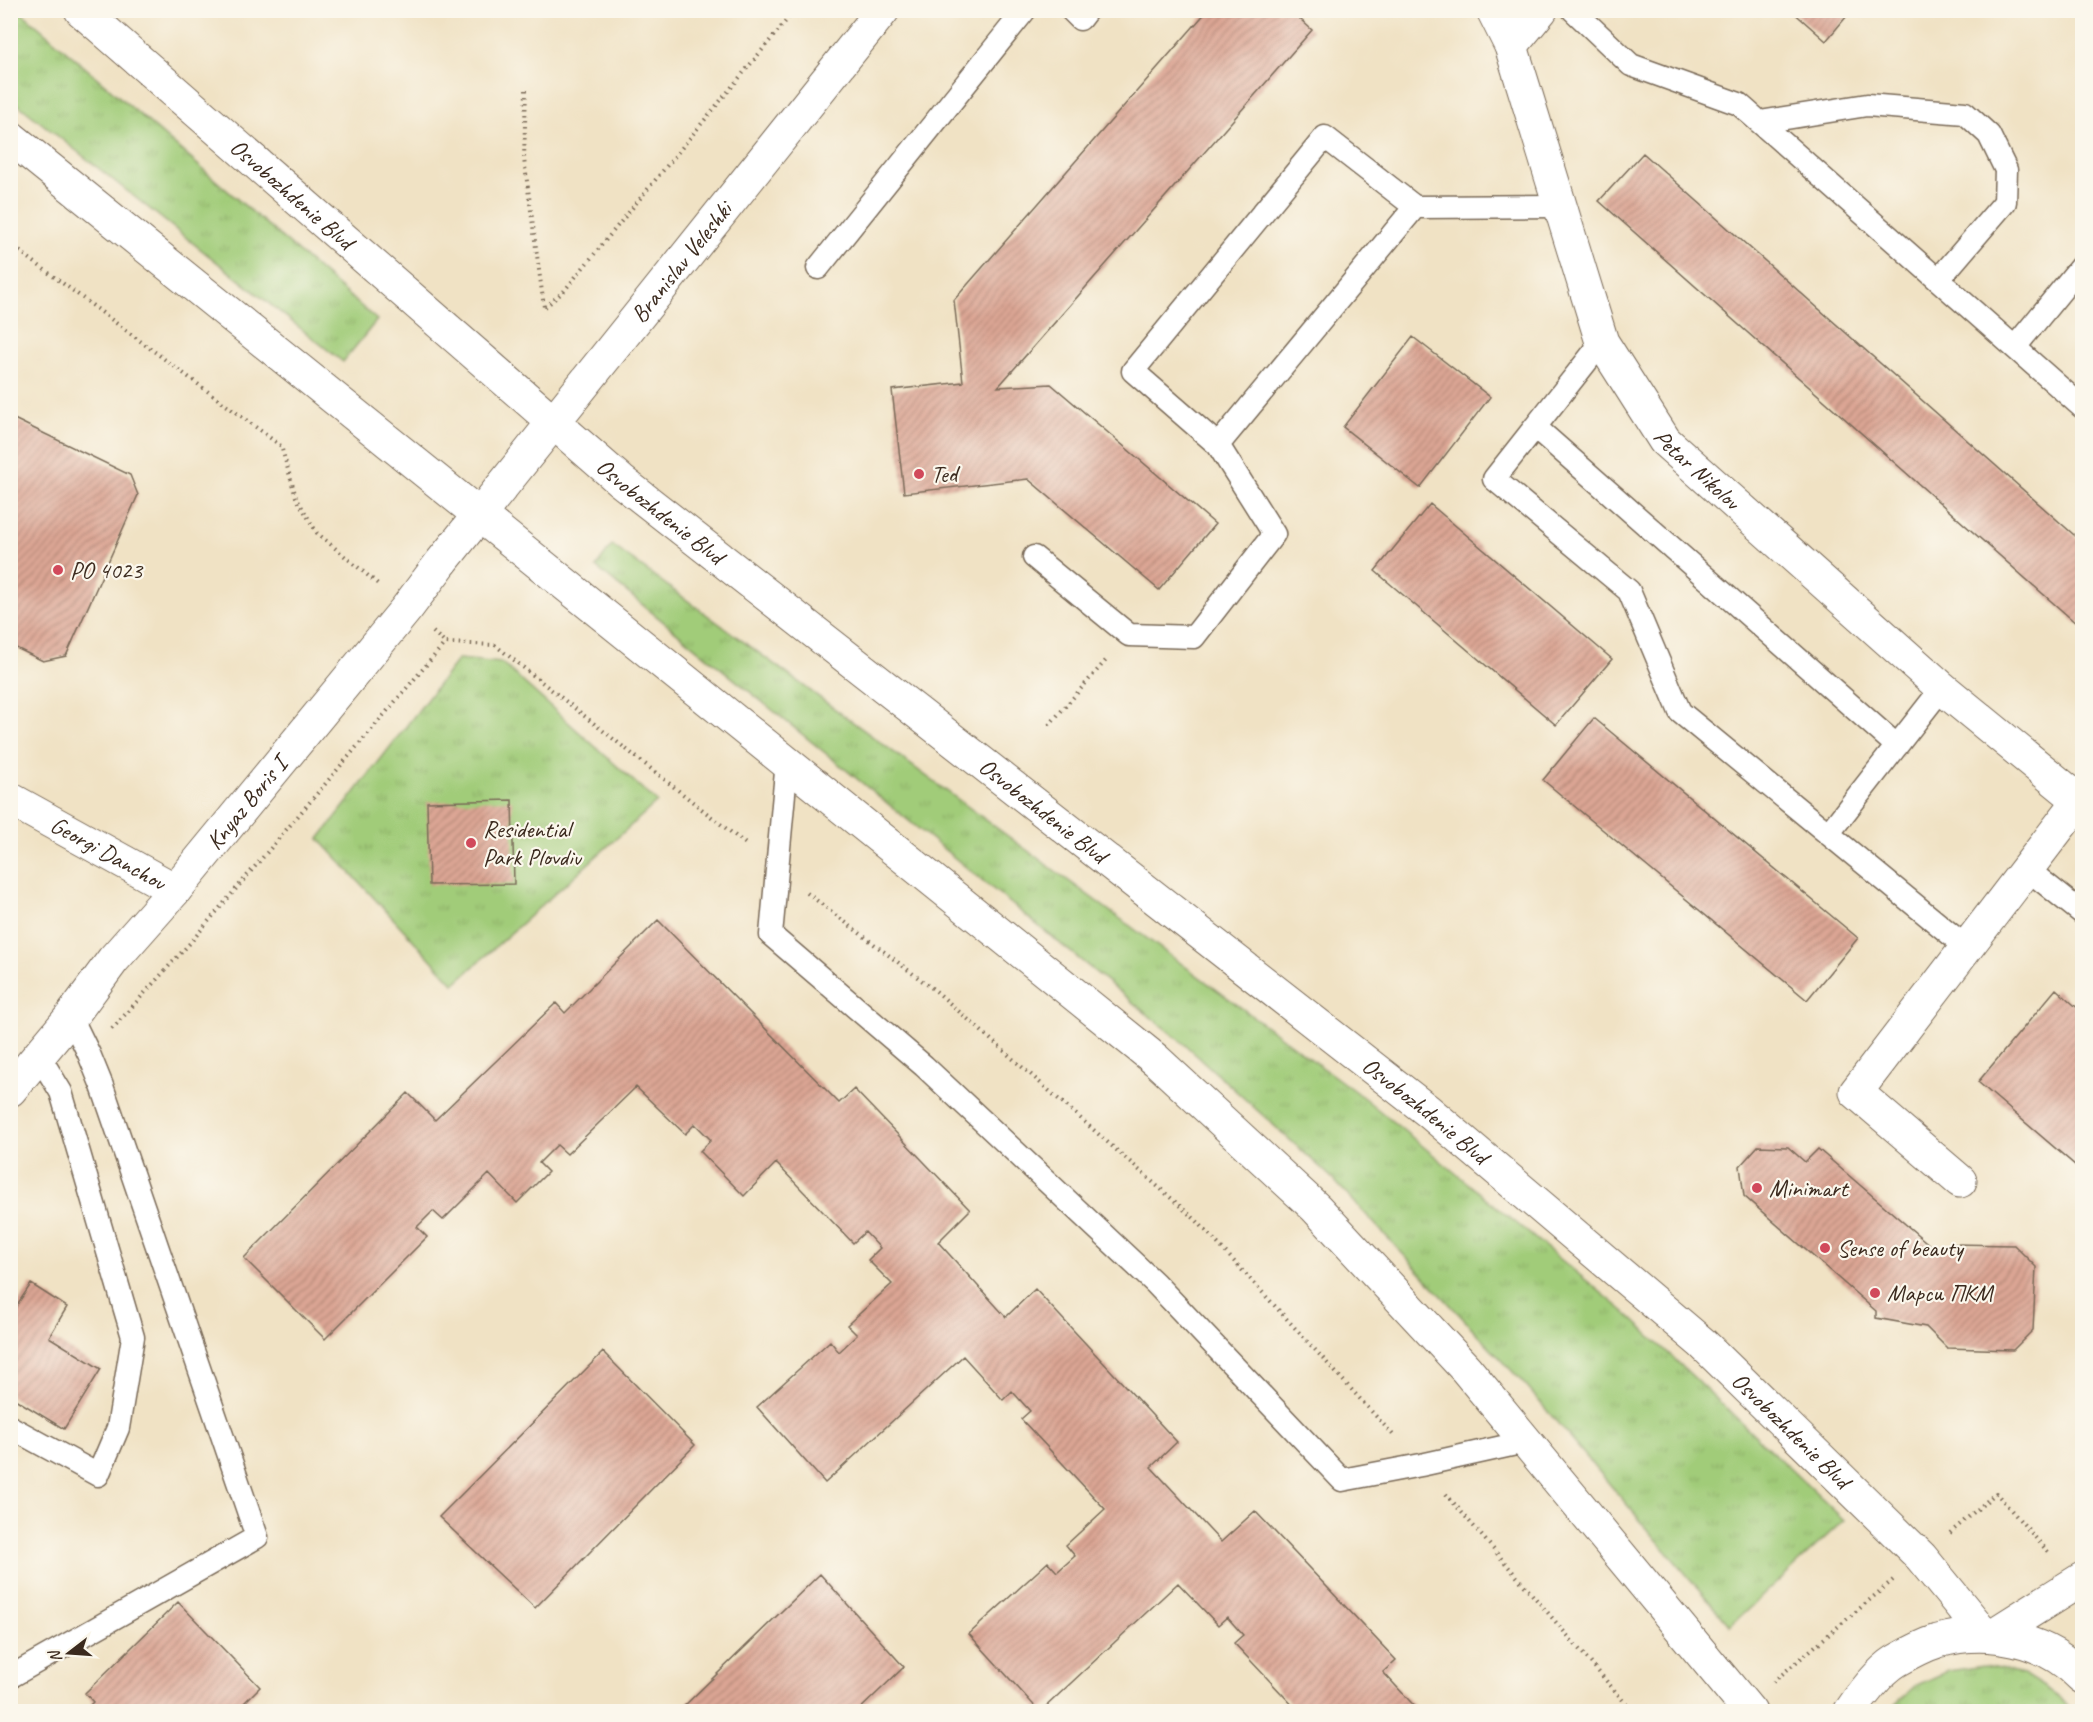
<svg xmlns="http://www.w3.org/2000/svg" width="2093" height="1722" font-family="Caveat,sans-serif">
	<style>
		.grass { fill: url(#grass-tufts); stroke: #6e7b4c; stroke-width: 1.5 }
		.building { fill: url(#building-hatch) }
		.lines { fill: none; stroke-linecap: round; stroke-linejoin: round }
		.lane-casing { stroke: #7a6a58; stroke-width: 25 }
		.street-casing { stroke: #7a6a58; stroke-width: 35 }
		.secondary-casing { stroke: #7a6a58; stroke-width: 35 }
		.primary-casing { stroke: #7a6a58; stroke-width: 35 }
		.path { stroke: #7a6a58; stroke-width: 4; stroke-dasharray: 1.5 4.5; stroke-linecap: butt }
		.lane { stroke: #fff; stroke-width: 22 }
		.street { stroke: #fff; stroke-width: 33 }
		.secondary { stroke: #fff; stroke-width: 33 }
		.primary { stroke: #fff; stroke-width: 33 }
		.poi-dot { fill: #d1495b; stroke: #fbf7ec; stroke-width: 2 }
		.labels { text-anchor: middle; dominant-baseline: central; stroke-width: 4.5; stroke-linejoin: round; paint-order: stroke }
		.street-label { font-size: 24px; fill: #3b2a1e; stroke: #fbf7ec }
		.poi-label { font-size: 24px; fill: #3b2a1e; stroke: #fbf7ec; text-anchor: start }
	</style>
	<defs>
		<pattern id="grass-tufts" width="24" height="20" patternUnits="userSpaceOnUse" patternTransform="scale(1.5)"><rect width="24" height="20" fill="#a1cc79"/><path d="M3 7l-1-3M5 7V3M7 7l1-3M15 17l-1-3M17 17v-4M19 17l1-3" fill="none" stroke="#8caf68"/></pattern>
		<pattern id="building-hatch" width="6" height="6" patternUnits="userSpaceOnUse" patternTransform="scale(1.5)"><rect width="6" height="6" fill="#dca694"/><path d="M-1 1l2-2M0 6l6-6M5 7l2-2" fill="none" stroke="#b48778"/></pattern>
	</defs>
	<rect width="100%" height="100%" fill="#fbf7ec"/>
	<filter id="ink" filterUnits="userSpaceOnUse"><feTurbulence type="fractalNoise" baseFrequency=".0167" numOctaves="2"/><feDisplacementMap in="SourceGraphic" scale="12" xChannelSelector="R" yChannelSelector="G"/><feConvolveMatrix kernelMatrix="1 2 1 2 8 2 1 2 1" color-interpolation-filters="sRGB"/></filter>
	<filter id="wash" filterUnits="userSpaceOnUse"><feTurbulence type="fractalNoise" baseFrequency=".008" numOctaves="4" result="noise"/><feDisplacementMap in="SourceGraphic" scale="24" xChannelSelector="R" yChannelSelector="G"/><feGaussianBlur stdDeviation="1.35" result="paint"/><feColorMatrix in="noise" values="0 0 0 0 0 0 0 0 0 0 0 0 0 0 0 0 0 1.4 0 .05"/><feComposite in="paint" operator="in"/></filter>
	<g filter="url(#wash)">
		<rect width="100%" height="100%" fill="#f0e2c4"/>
		<path class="grass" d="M10,11H20L377,320L343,362L11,99Z
			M612,545L1364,1098L1626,1313L1844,1520L1730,1626L1527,1387L1331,1177L1184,1044L596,567Z
			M458,659L502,663L657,802L454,984L319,839Z
			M1984,1666L2023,1674L2057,1695L2071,1711H1888L1915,1686L1948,1671Z"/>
		<g id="blocks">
			<path class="building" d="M1208,10H1290L1312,30L998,387L1051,384L1215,524L1159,590L1028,479L904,493L892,390L963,382L954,300Z
				M1791,10H1852L1826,41Z
				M1643,153L2082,542V620L2078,625L1599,201Z
				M1413,337L1490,397L1420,488L1343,427Z
				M10,417L130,475L138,495L66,656L43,661L10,645Z
				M1430,504L1612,659L1556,725L1375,571Z
				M1594,718L1858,938L1807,1000L1543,780Z
				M512,800L514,884L429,885L427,802Z
				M658,920L839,1103L854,1089L970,1210L938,1242L1006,1317L1035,1289L1177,1442L1151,1467L1221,1542L1255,1511L1396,1660L1383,1672L1420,1712H1299L1234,1643L1243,1635L1227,1617L1218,1625L1178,1583L1040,1712L969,1634L1048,1562L1057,1572L1075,1556L1066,1545L1105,1509L1021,1419L1030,1411L1012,1391L1003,1400L963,1356L825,1483L757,1407L830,1341L839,1352L857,1335L847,1325L892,1284L868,1260L880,1248L865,1232L853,1243L776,1163L744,1196L700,1151L711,1140L695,1124L685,1134L636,1087L567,1154L557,1145L539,1163L548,1172L517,1203L489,1174L443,1220L433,1211L417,1227L427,1237L325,1339L244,1258L408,1093L435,1120L556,1003L565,1013Z
				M2056,989L2082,1012V1171L1978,1082Z
				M1758,1146L1788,1147L1805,1162L1818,1149L1939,1253L1950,1244L2014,1245L2036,1267L2033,1330L2013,1350L1947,1348L1926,1327L1876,1318V1311L1744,1196L1740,1166Z
				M31,1284L67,1307L49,1337L101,1369L64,1429L10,1396V1315Z
				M603,1352L695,1445L535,1608L439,1517Z
				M820,1574L904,1667L857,1712H678Z
				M178,1602L260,1687L235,1712H83L93,1702L85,1693Z"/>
		</g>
	</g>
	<g filter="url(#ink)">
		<use href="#blocks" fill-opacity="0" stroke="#7a6a58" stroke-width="1.5"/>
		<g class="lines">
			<defs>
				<path id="lane" d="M1071,10L1080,19L1087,10
					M1573,10L1631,65L1739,104L2082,407
					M1760,122L1867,105L1965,113L1989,135L2006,170L2005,202L1938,280
					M818,268L1025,10
					M1602,342L1494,479L1629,591L1680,712L1966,947
					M2015,347L2082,265
					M1535,427L1897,746
					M1218,445L1415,207
					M1034,557L1129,635L1194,637L1274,534L1218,445L1133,371L1325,137L1415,207L1561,206
					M787,761L771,935L924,1066L1155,1283L1342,1480L1421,1465L1525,1442
					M1828,834L1942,688
					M2027,869L2082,913
					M10,1427L98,1475L118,1428L133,1337L61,1092L39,1056
					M10,1677L257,1537L102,1086L89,1054L71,1017"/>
				<g id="street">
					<path id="s1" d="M1493,10L1511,46L1602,342L1665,441L1942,688L2080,801H2082"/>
					<path d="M1511,46L1541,10"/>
					<path d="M1960,1181L1856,1092L2082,797"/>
				</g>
				<g id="secondary">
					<path id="s2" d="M10,799L175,890"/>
					<path id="s3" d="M10,1090L71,1017L113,960L175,890L407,608L440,564L883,10"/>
					<path d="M1993,1635L2082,1579"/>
				</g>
				<g id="primary">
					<path id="s4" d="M81,10L621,481L1428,1111L1702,1343L1921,1557L1984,1634"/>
					<path d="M10,137L1156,1060L1316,1208L1466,1369L1750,1712"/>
					<path d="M1850,1712C1861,1695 1880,1671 1896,1661C1908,1654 1925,1645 1938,1641C1988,1627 2046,1639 2082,1677"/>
				</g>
			</defs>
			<use href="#lane" class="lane-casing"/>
			<use href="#street" class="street-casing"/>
			<use href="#secondary" class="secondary-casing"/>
			<use href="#primary" class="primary-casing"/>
			<path class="path" d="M526,90L524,159L544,307
				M10,244L281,446L296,497L317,533L378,584
				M545,307L564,291L795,10
				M433,632L445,643L495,645L747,845
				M1049,725L1108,658
				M807,893L937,992L1197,1221L1395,1437
				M112,1029L190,943L445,643
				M1446,1494L1633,1712
				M1950,1533L1996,1493L2050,1554
				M1773,1682L1893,1580"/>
			<use href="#lane" class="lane"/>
			<use href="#street" class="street"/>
			<use href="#secondary" class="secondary"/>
			<use href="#primary" class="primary"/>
		</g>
	</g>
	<g class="poi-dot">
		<circle cx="919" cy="474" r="6"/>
		<circle cx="58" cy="570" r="6"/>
		<circle cx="471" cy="843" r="6"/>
		<circle cx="1757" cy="1188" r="6"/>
		<circle cx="1825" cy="1248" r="6"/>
		<circle cx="1875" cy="1293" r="6"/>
	</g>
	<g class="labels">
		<g class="street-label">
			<text stroke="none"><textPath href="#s4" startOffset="280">Osvobozhdenie Blvd</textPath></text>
			<text stroke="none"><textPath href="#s3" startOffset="1066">Branislav Veleshki</textPath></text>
			<text stroke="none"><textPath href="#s1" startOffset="510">Petar Nikolov</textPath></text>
			<text stroke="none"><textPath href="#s4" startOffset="766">Osvobozhdenie Blvd</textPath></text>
			<text stroke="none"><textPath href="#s3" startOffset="372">Knyaz Boris I</textPath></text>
			<text stroke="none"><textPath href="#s4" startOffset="1252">Osvobozhdenie Blvd</textPath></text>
			<text stroke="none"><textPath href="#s2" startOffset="112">Georgi Danchov</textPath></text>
			<text stroke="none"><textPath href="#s4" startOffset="1738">Osvobozhdenie Blvd</textPath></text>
			<text stroke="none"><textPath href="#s4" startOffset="2224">Osvobozhdenie Blvd</textPath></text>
		</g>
		<g class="poi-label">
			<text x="931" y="474">Ted</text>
			<text x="70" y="570">PO 4023</text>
			<text x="483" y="829">Residential<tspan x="483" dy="28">Park Plovdiv</tspan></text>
			<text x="1769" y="1188">Minimart</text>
			<text x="1837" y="1248">Sense of beauty</text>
			<text x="1887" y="1293">Марси ПКМ</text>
		</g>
	</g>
	<rect width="2093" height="1722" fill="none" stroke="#fbf7ec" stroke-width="36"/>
	<g transform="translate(69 1653) rotate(253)" stroke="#fbf7ec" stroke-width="4.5" paint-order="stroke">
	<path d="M0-4.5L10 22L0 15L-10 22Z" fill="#3b2a1e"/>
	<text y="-9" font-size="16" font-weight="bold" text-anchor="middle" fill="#3b2a1e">N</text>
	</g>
</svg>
